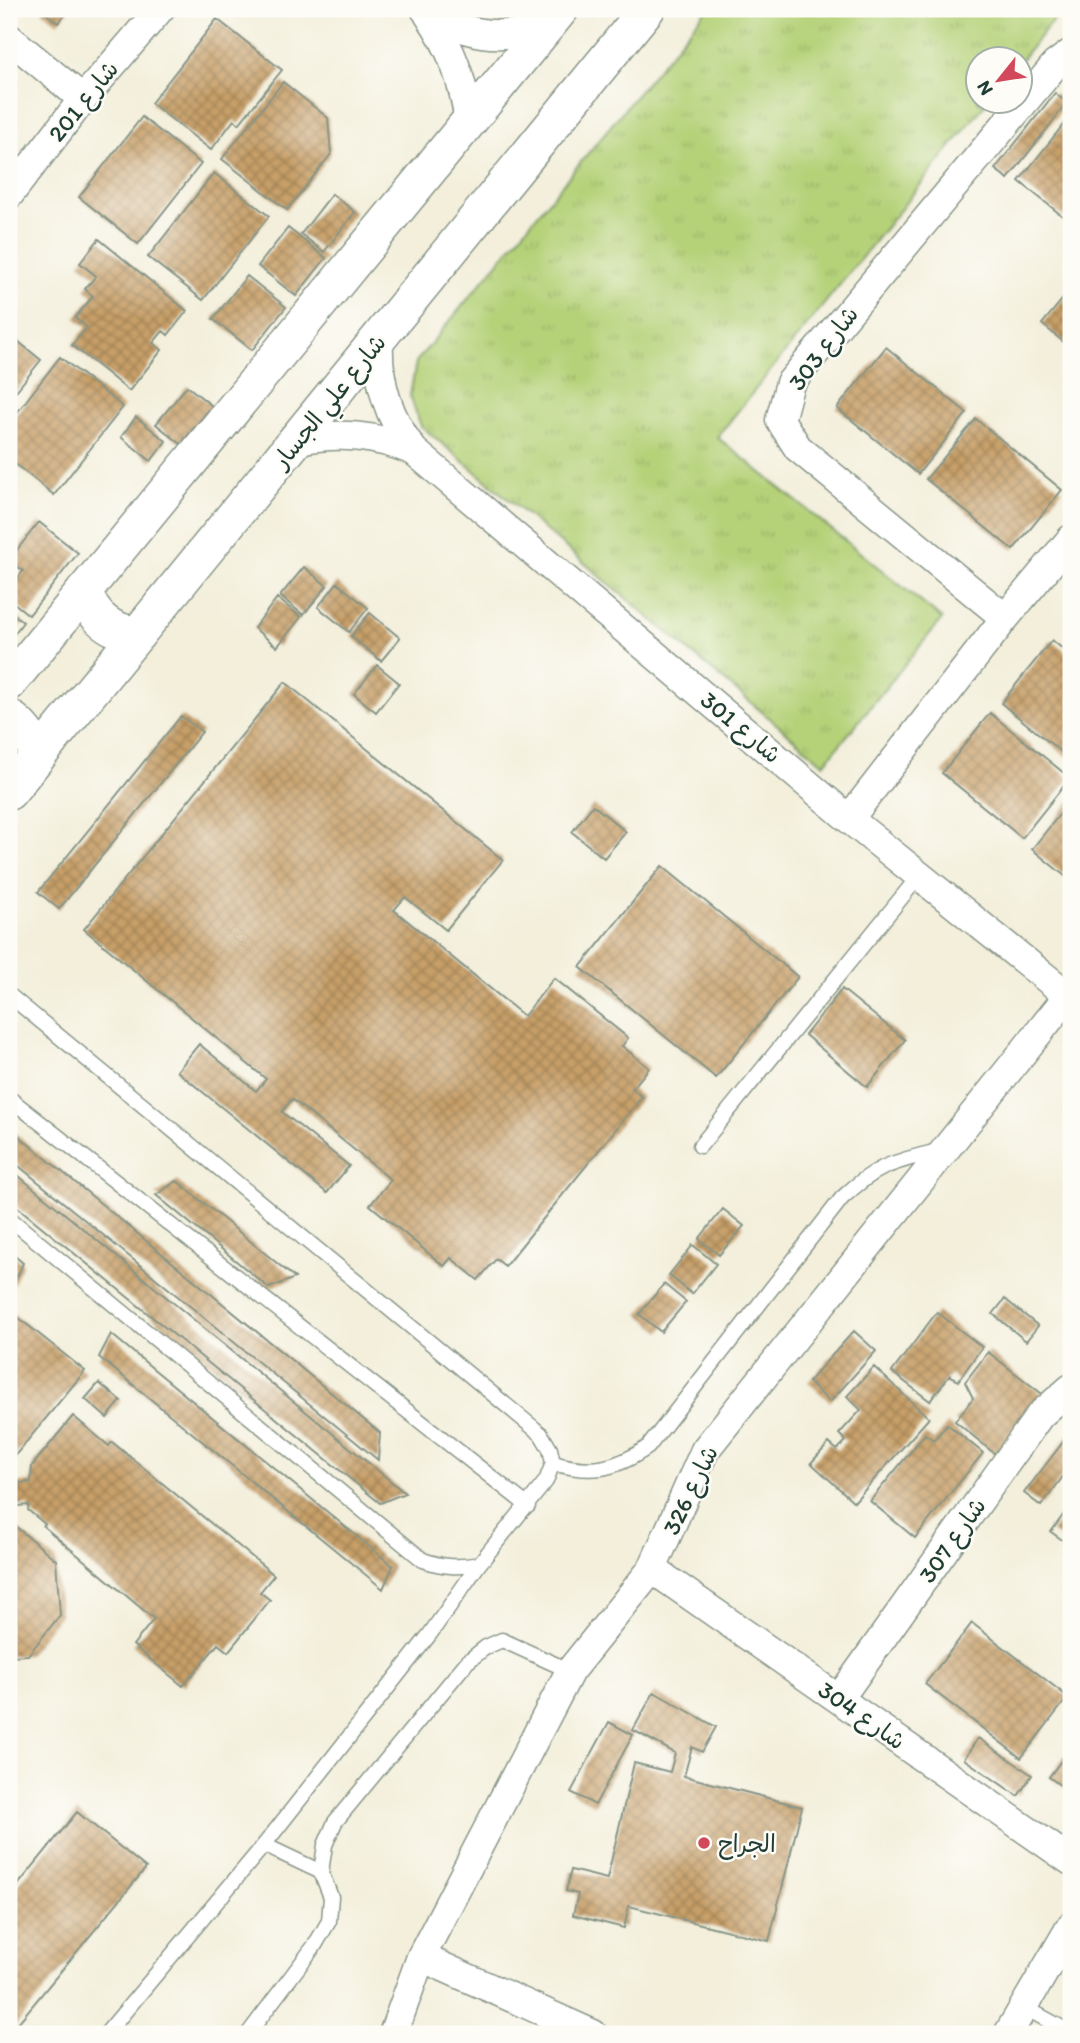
<svg xmlns="http://www.w3.org/2000/svg" width="1080" height="2043" font-family="Itim,'Playpen Sans Arabic',sans-serif">
	<style>
		.grass { fill: url(#grass-tufts); stroke: #6a8856; stroke-width: 2 }
		.building { fill: url(#building-cross-hatch) }
		.lines { fill: none; stroke-linecap: round; stroke-linejoin: round }
		.service-casing { stroke: #899688; stroke-width: 17 }
		.minor-casing { stroke: #899688; stroke-width: 31 }
		.tertiary-casing { stroke: #899688; stroke-width: 38 }
		.service { stroke: #fff; stroke-width: 14 }
		.minor { stroke: #fff; stroke-width: 28 }
		.tertiary { stroke: #fff; stroke-width: 35 }
		.poi-dot { fill: #d1495b; stroke: #fdfcf7; stroke-width: 2.5 }
		.labels { text-anchor: middle; dominant-baseline: central; stroke-width: 5; stroke-linejoin: round; paint-order: stroke }
		.street-label { font-size: 24px; fill: #1f3d34; stroke: #fdfcf7 }
		.poi-label { font-size: 24px; fill: #1f3d34; stroke: #fdfcf7; text-anchor: start }
	</style>
	<defs>
		<pattern id="grass-tufts" width="24" height="20" patternUnits="userSpaceOnUse" patternTransform="scale(1.75)"><rect width="24" height="20" fill="#b5d279"/><path d="M3 7l-1-3M5 7V3M7 7l1-3M15 17l-1-3M17 17v-4M19 17l1-3" fill="none" stroke="#9bb569"/></pattern>
		<pattern id="building-cross-hatch" width="8" height="8" patternUnits="userSpaceOnUse" patternTransform="scale(1.75)"><rect width="8" height="8" fill="#c79f67"/><path d="M0 0l8 8M0 8l8-8" fill="none" stroke="#a18356"/></pattern>
	</defs>
	<rect width="100%" height="100%" fill="#fdfcf7"/>
	<filter id="ink" filterUnits="userSpaceOnUse"><feTurbulence type="fractalNoise" baseFrequency=".0143" numOctaves="2"/><feDisplacementMap in="SourceGraphic" scale="14" xChannelSelector="R" yChannelSelector="G"/><feConvolveMatrix kernelMatrix="1 2 1 2 8 2 1 2 1" color-interpolation-filters="sRGB"/></filter>
	<filter id="wash" filterUnits="userSpaceOnUse"><feTurbulence type="fractalNoise" baseFrequency=".00686" numOctaves="4" result="noise"/><feDisplacementMap in="SourceGraphic" scale="28" xChannelSelector="R" yChannelSelector="G"/><feGaussianBlur stdDeviation="1.57" result="paint"/><feColorMatrix in="noise" values="0 0 0 0 0 0 0 0 0 0 0 0 0 0 0 0 0 1.4 0 .05"/><feComposite in="paint" operator="in"/></filter>
	<g filter="url(#wash)">
		<rect width="100%" height="100%" fill="#f3efdb"/>
		<path class="grass" d="M707,9H1062L1021,60H978V102H987L717,437L942,619L824,764L421,426L410,396L416,362Z"/>
		<g id="blocks">
			<path class="building" d="M40,9H70L58,23Z
				M217,19L282,70L239,124L234,120L211,150L151,103Z
				M283,82L328,118L331,154L287,210L222,159Z
				M1055,93L1067,103L1008,179L995,169Z
				M1071,115V223L1019,181Z
				M142,117L201,164L138,244L79,197Z
				M214,173L269,216L203,300L148,257Z
				M332,194L355,212L324,252L301,234Z
				M288,228L326,258L296,296L258,266Z
				M99,239L187,311L168,335L163,331L153,343L162,350L129,391L72,345L87,327L75,318L93,296L85,289L96,276L80,263Z
				M247,276L286,307L252,350L213,319Z
				M1071,289V348L1042,324Z
				M9,334L41,360L9,400Z
				M886,347L967,413L918,474L837,408Z
				M60,357L123,407L54,495L9,459V423Z
				M187,386L212,406L181,444L156,424Z
				M136,417L166,441L151,461L121,437Z
				M976,419L1062,490L1013,550L926,479Z
				M39,522L78,553L29,615L9,599V590L23,571L9,560Z
				M304,567L327,586L303,615L280,596Z
				M337,583L368,608L349,632L318,607Z
				M277,598L301,617L277,647L254,628Z
				M9,610L23,622L9,641Z
				M370,613L400,638L381,661L351,636Z
				M1052,640L1071,656V760L1001,703Z
				M377,665L399,683L376,712L354,694Z
				M285,682L503,860L446,930L405,897L394,910L524,1016L554,978L628,1038L622,1046L649,1068L632,1089L642,1097L505,1266L496,1259L478,1280L451,1258L444,1266L370,1205L391,1180L292,1099L282,1112L349,1166L327,1193L177,1071L199,1044L256,1091L266,1079L84,929Z
				M990,713L1070,778L1022,838L942,773Z
				M181,716L202,732L59,909L38,892Z
				M1071,800V881L1032,849Z
				M593,805L626,832L604,858L572,832Z
				M662,866L798,977L716,1078L580,967Z
				M842,989L905,1040L867,1087L805,1035Z
				M9,1128L380,1433L378,1460L9,1158Z
				M9,1168L405,1493L380,1503L9,1200Z
				M177,1181L295,1278L269,1288L156,1195Z
				M723,1209L744,1226L719,1255L699,1239Z
				M693,1245L716,1264L692,1294L669,1275Z
				M9,1251L23,1263L13,1286L9,1283Z
				M664,1284L686,1302L661,1332L639,1314Z
				M1005,1299L1038,1326L1026,1341L993,1314Z
				M9,1310L85,1371L9,1463Z
				M937,1312L982,1347L958,1381L950,1375L930,1401L892,1372Z
				M854,1331L876,1351L830,1402L808,1382Z
				M111,1334L393,1566L383,1589L99,1357Z
				M988,1352L1042,1394L995,1454L955,1421L973,1398L965,1382Z
				M874,1367L929,1418L854,1502L811,1463L829,1443L837,1450L846,1441L839,1434L861,1410L847,1396Z
				M99,1383L121,1401L107,1418L85,1399Z
				M73,1416L109,1446L112,1442L274,1575L260,1592L270,1600L228,1652L218,1644L183,1686L133,1645L154,1619L43,1526L45,1524L28,1510L29,1505L9,1507V1484L31,1482L32,1466Z
				M947,1424L983,1453L915,1538L870,1501L925,1434L934,1440Z
				M1070,1433L1071,1466L1041,1506L1024,1493Z
				M1071,1504V1555L1068,1553L1071,1546L1051,1532Z
				M15,1526L56,1560L60,1615L28,1655L9,1656V1527Z
				M972,1623L1068,1697L1021,1758L925,1684Z
				M654,1692L716,1727L702,1752L692,1747L684,1776L802,1807L769,1941L629,1906L624,1928L573,1915L578,1894L566,1891L571,1870L607,1879L634,1763L670,1772L675,1753L633,1730Z
				M609,1722L633,1735L595,1805L571,1792Z
				M978,1738L1032,1775L1018,1796L964,1759Z
				M1071,1747V1793L1049,1777Z
				M77,1812L146,1868L9,2034V1896Z"/>
		</g>
	</g>
	<g filter="url(#ink)">
		<use href="#blocks" fill-opacity="0" stroke="#899688" stroke-width="2"/>
		<g class="lines">
			<defs>
				<path id="service" d="M9,995L541,1434L550,1449L553,1463L546,1481L479,1564L430,1634L264,1845L106,2034
					M9,1098L528,1506
					M700,1146L919,876
					M9,1218L423,1560C443,1567 458,1568 479,1564
					M553,1463C591,1474 615,1470 648,1447L842,1198C879,1163 895,1162 942,1150
					M264,1845L321,1872
					M1022,2006L1071,2033
					M248,2034L315,1945L329,1921L331,1897L321,1872L325,1845L335,1822L467,1662L486,1647L502,1640L570,1671"/>
				<path id="minor" d="M425,9C465,36 498,40 545,28
					M428,14C452,48 463,81 469,122
					M9,38L83,99
					M9,195L83,99L160,9
					M379,339C377,382 388,417 414,451L849,819L1071,998
					M298,440C339,432 375,435 414,451
					M1005,618L798,448L780,420L790,383L1055,65L1071,53
					M849,819L1005,618L1071,539
					M652,1569L1071,1861
					M839,1699L1040,1415L1071,1388
					M421,1957L593,2034
					M393,2034L421,1957L570,1671L652,1569L705,1450L1068,996
					M1008,2034L1071,1926"/>
				<path id="tertiary" d="M84,591C93,618 111,632 138,634
					M9,683L561,9
					M9,717C24,727 32,739 38,756
					M9,792L647,9"/>
			</defs>
			<use href="#service" class="service-casing"/>
			<use href="#minor" class="minor-casing"/>
			<use href="#tertiary" class="tertiary-casing"/>
			<use href="#service" class="service"/>
			<use href="#minor" class="minor"/>
			<use href="#tertiary" class="tertiary"/>
		</g>
	</g>
	<circle class="poi-dot" cx="704" cy="1843" r="7"/>
	<g class="labels">
		<g class="street-label">
			<text transform="translate(83 101) rotate(-51)">شارع 201</text>
			<text transform="translate(823 348) rotate(-53)">شارع 303</text>
			<text transform="translate(329 401) rotate(-51)">شارع علي الجسار</text>
			<text transform="translate(741 727) rotate(40)">شارع 301</text>
			<text transform="translate(690 1490) rotate(-64)">شارع 326</text>
			<text transform="translate(952 1540) rotate(-55)">شارع 307</text>
			<text transform="translate(862 1715) rotate(35)">شارع 304</text>
		</g>
		<g class="poi-label">
			<text x="718" y="1843">الجراح</text>
		</g>
	</g>
	<rect width="1080" height="2043" fill="none" stroke="#fdfcf7" stroke-width="35"/>
	<g transform="translate(999 80) rotate(240)"><circle r="33" fill="#fdfcf7" stroke="#a4b0a9" stroke-width="2"/>
	<path d="M0-5L12 26L0 18L-12 26Z" fill="#d1495b"/>
	<text y="-10" font-size="19" font-weight="bold" text-anchor="middle" fill="#1f3d34">N</text>
	</g>
</svg>
